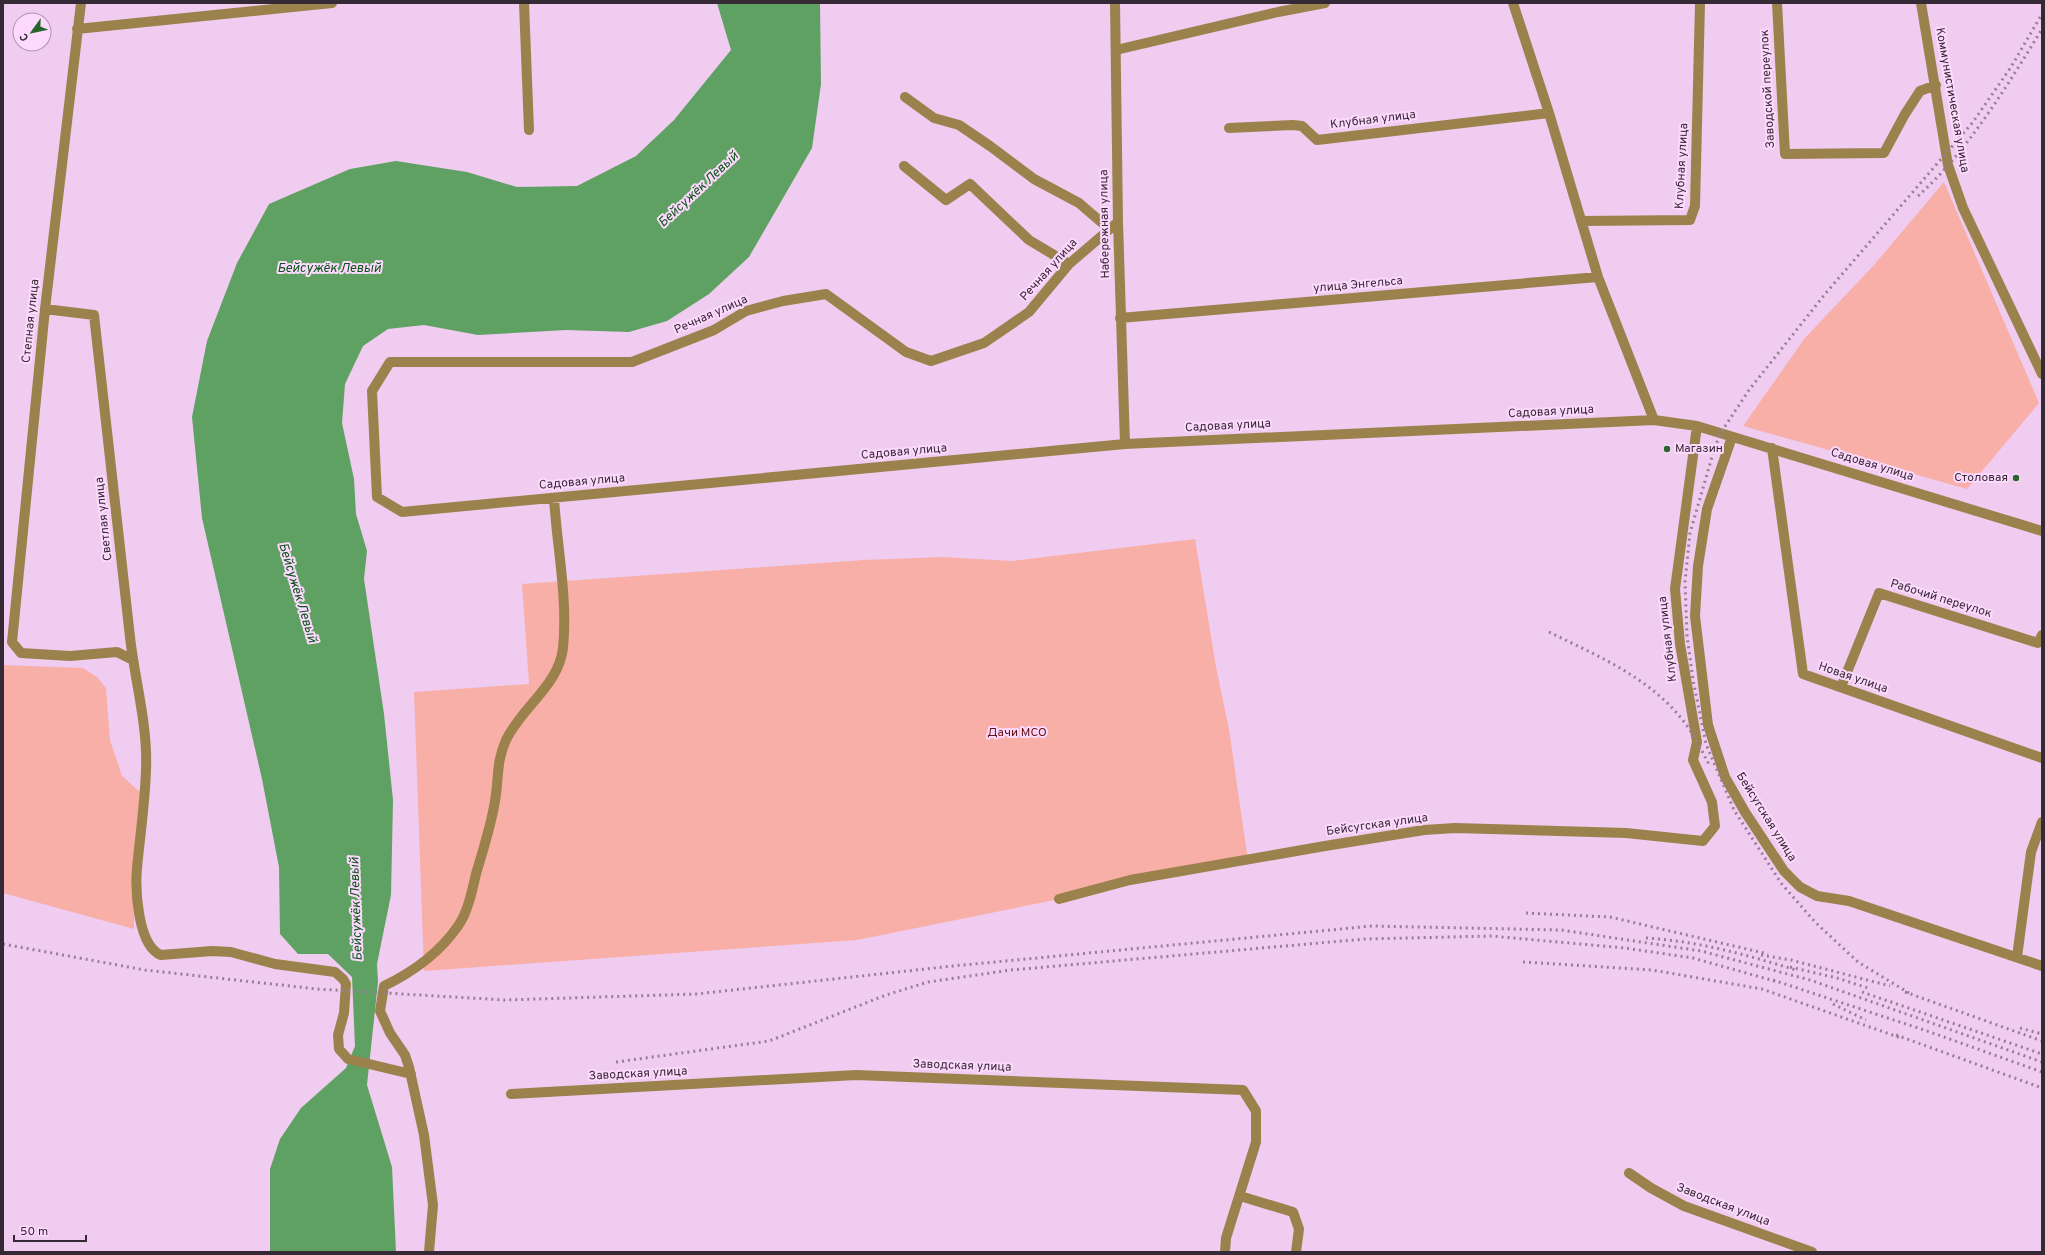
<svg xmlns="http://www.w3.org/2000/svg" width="2045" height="1255" font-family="Overpass,sans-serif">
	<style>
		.green { fill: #f8afa8 }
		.water { fill: #5fa162 }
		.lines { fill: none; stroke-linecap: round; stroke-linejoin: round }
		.minor { stroke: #9b824c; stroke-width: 10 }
		.rail { stroke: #977e97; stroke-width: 3; stroke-dasharray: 2 4; stroke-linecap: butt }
		.poi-dot { fill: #27652d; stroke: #fdd9fd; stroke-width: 1.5 }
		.labels { text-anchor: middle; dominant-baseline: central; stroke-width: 4; stroke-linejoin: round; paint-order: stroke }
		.street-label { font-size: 12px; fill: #362936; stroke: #fdd9fd }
		.poi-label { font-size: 12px; fill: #362936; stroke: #fdd9fd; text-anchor: start }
		.park-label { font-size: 12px; fill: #641213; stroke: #fdd9fd }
		.water-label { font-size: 13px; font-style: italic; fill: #095418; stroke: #fdd9fd }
	</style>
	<rect width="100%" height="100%" fill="#efccf0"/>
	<path class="green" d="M1944,182L2039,403L1967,489L1743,426L1805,338L1874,265Z
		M1195,539L1216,667L1229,729L1248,861L857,940L424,971L414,692L529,684L522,584L864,560L943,557L1012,561Z
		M3,665L83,668L97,677L106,688L110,740L122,776L141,793L134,874V929L3,893Z"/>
	<path class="water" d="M717,3H820L821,84L812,148L749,257L709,294L667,321L629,332L566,330L478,335L424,325L388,329L363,346L345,384L342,423L354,479L356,514L367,551L364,579L384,714L393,800L391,895L377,964L378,982L367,1085L392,1167L396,1252H270V1169L280,1139L301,1108L346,1068L355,1046L352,977L328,954H298L280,934L279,867L262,779L202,518L192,417L207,341L237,263L269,204L350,169L396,161L467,172L517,187L577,186L636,156L674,120L731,50Z"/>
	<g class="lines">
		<path class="minor" d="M81,3L45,309L12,642L21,653L70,656L117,652L133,660
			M524,3L529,130
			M1115,3L1118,222L1125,444
			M1513,3L1549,113L1598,277L1654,420
			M1777,3L1785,154L1884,153L1905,114L1920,91L1936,85
			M1921,3L1948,165L1963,208L2042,374
			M77,29L332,3
			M1116,50L1278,12L1325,3
			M905,97L934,118L959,125L990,146L1034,179L1079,203L1108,228
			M1229,128L1293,125L1302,126L1317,140L1549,113
			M904,166L946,200L970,184L1029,240L1069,264
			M1581,221L1690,220L1695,206L1700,3
			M1118,222L1069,264L1029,312L984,343L931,361L906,352L826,294L783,301L746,311L714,330L632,362H390L372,391L377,497L402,512L1125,444L1654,420L1697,426L2042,531
			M45,309L94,315C106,422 118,530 130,637C135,681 148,726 146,770C145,803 140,836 137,868C135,891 138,946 161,955L212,951L231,952L275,964L335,972L343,979L346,984L344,1013L338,1035L339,1049L348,1059L411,1074
			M1120,318L1598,277
			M1732,437L1707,509L1698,566L1695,616L1708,725L1725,777L1745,812L1784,871L1800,887L1817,896L1849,901L2042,966
			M1772,448L1803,674L2042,758
			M1841,687L1879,593L2038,643L2042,635
			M1059,899L1130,880L1325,846L1424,830L1455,828L1626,833L1703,841L1715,826L1712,802L1693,760L1697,742L1680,644L1675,589L1697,426
			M2017,957L2031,852L2042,822
			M511,1094L856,1075L1243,1090L1256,1111V1142L1226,1238L1225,1252
			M1629,1173L1651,1188L1684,1206L1812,1252
			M1240,1196L1293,1212L1299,1229L1296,1252
			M429,1252L433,1205L424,1135L409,1067L405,1055L390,1033L380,1011L384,986C413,972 440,952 458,926C468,912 472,891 476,874C483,850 491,826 495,801C499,779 496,762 506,740C522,707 559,685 563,648C568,598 557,548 554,498"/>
		<path class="rail" d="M1918,196C1968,151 2007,86 2042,29
			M1549,632C1598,656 1651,678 1685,723C1695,736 1702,752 1710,766
			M1526,913L1610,917L1768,954
			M1646,938C1698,941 1747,955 1796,970
			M3,944L145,970L317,989L505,1000L696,994L953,966L1372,926L1561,930L1701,951L1810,980L2042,1062
			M1761,955L1791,960L1890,986
			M1523,962L1652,970L1762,989L1901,1038
			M1790,967L1837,978L1871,989
			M1773,980L1930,1032L2042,1072
			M1862,992L2042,1054
			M1905,992L2042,1041
			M1909,993L1858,962L1815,922L1781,883L1734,810L1706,744L1693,680L1687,636L1685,582L1690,533L1714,450L1720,434L1749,390L1825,294L1973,122L2011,67L2042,14
			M1833,1004L1866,1020
			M2020,1028L2042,1034
			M1896,1035L2042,1088
			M616,1062L769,1041L886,995L928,982L1011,970L1365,939L1491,936L1625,948L1693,958L1778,982"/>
	</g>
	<g class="poi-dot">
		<circle cx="1667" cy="449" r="4"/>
		<circle cx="2016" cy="478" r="4"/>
	</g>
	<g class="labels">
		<g class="street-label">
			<text transform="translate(1768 89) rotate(-93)">Заводской переулок</text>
			<text transform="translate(1952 100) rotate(80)">Коммунистическая улица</text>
			<text transform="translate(1373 120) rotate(-7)">Клубная улица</text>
			<text transform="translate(1682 166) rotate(-87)">Клубная улица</text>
			<text transform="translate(1105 224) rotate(-91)">Набережная улица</text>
			<text transform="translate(1049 270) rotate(-48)">Речная улица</text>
			<text transform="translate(1358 285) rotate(-5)">улица Энгельса</text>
			<text transform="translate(711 315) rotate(-24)">Речная улица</text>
			<text transform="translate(31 321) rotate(-84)">Степная улица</text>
			<text transform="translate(1551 412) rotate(-3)">Садовая улица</text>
			<text transform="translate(1228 426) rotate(-3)">Садовая улица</text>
			<text transform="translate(904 452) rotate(-5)">Садовая улица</text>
			<text transform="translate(1872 465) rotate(17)">Садовая улица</text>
			<text transform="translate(582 482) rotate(-5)">Садовая улица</text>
			<text transform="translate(104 519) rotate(-96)">Светлая улица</text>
			<text transform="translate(1941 599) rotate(17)">Рабочий переулок</text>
			<text transform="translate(1668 639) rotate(-97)">Клубная улица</text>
			<text transform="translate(1853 678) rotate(19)">Новая улица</text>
			<text transform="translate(1766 817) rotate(58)">Бейсугская улица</text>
			<text transform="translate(1377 825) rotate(-8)">Бейсугская улица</text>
			<text transform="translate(962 1066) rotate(2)">Заводская улица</text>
			<text transform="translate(638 1074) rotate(-3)">Заводская улица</text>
			<text transform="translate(1723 1205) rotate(21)">Заводская улица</text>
		</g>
		<g class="poi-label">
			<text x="1675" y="449">Магазин</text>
			<text x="2008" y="478" text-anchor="end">Столовая</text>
		</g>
		<g class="park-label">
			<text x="1017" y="733">Дачи МСО</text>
		</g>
		<g class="water-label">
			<text transform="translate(699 190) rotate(-43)">Бейсужёк Левый</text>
			<text x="329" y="269">Бейсужёк Левый</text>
			<text transform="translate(297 593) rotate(73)">Бейсужёк Левый</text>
			<text transform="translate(357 909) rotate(-92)">Бейсужёк Левый</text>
		</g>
	</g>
	<rect width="2045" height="1255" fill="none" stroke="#362936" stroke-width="8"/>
	<g transform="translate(32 32) rotate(237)"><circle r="19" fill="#fdd9fd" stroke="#ad93ad"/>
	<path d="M0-3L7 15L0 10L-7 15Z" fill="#27652d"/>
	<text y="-6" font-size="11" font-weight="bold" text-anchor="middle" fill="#362936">С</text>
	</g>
	<path d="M14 1235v6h72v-6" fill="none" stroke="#362936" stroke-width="2"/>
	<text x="20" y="1235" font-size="12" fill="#362936" stroke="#fdd9fd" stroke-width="3" paint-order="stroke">50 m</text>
</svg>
